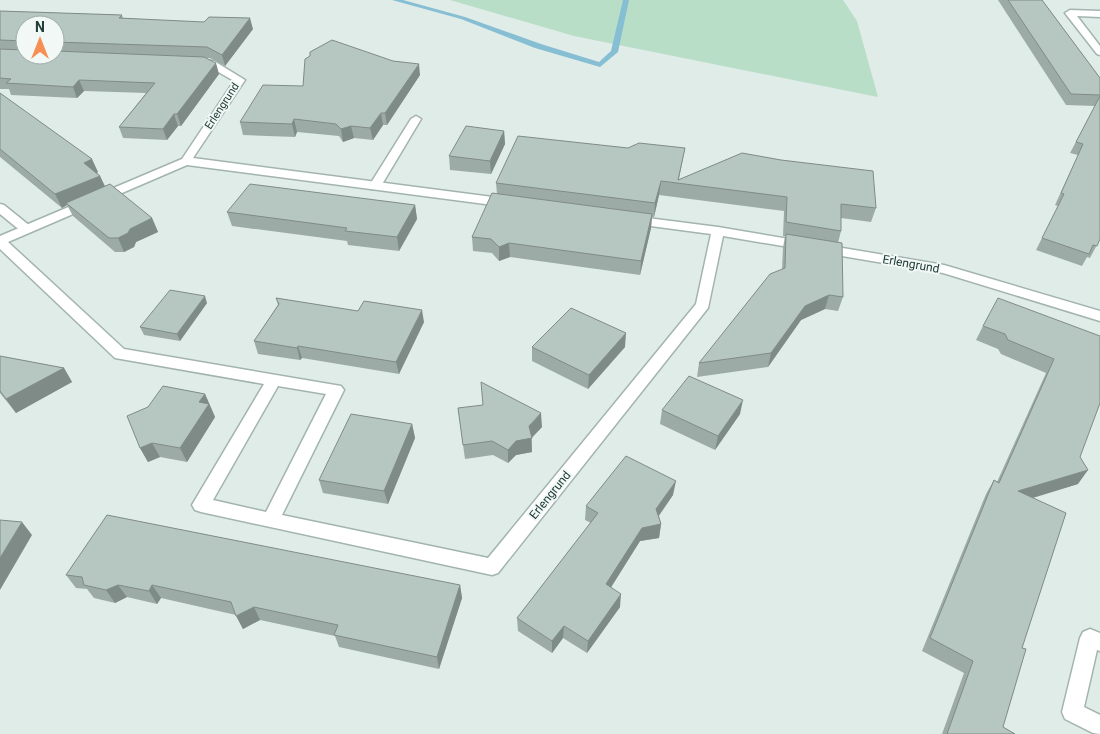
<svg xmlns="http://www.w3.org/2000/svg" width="1100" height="734" font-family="Roboto,sans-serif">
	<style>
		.green { fill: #b8dec7 }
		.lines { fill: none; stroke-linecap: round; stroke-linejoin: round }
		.stream { fill: #86bed3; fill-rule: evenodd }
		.service-casing { stroke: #a3b4b0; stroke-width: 3 }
		.minor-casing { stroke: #a3b4b0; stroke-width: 3 }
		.service { fill: #fff; fill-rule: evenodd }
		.minor { fill: #fff; fill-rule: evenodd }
		.wall { fill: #9daba6; fill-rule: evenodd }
		.shaded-wall { fill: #7f8b87 }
		.building { fill: #b6c7c1; stroke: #7f8b87 }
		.labels { text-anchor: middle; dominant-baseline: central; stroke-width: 4; stroke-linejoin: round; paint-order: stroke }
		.far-street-label { font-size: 11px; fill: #203d38; stroke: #f1f8f5 }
		.street-label { font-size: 12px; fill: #203d38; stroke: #f1f8f5 }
	</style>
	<rect width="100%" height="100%" fill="#e0ece8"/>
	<path class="green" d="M450,0H843L857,21L878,97L574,36Z"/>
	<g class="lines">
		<path class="stream" d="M392,0H403L465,17L541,44L599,62L611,51L623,0H629L618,52L600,67L535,48L461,19Z"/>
		<defs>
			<path id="service" d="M416,116L421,119L381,186L379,189H371L369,186L411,119Z
				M0,204L4,205L30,226L32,229L30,232H22L0,214Z"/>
			<path id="minor" d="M1070,10L1100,11V17L1077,16L1100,46V55L1097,54L1065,13Z
				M197,60L214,61L245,80L193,158L508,199L514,203L508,207L187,165L8,242L124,349L341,386L344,390L282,515L488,558L696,304L711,234L628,223L626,220L628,217L632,216L718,227L944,265L1100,311V321L943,273L723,236L708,308L498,573L492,575L201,512L195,510L192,505L264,384L115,358L0,249V236L182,159L234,81L208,66L193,65V61ZM278,386L326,394L266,512L213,500Z
				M1090,629L1100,633V651L1097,650L1084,707L1100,715V734L1093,733L1065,719L1062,712L1080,638L1083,632Z"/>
		</defs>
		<use href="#service" class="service-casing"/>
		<use href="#minor" class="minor-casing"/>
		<use href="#service" class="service"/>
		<use href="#minor" class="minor"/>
	</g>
	<path class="wall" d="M998,0H1042L1100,78V239L1090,258L1087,257L1082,266L1036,250L1058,206L1055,205L1078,155L1070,153L1095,106L1066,105Z
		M0,11L122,15L123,18L253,29L225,66L210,58H206L219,74L181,126H178L167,140L123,138L119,127L146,93L84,91L77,98L11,95L9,89H0ZM25,25H55V55H25Z
		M420,75L387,125H383L373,140L354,138L343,142L339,136L297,132L295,137L243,135L240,122L303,86Z
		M0,93L98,172L97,173L100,176L105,186L152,218L158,232L136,242L134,247L124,252H115L73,216L67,205L62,208L0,157Z
		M504,131L505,144L491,174L450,170L449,156Z
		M628,148H685L679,179L876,208L871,222L841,218V231L838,243L843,297L838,311L825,309L801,320L768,367L697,377L699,363L782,269L783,248L785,236H783L784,211L659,195L654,217H652L651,228L640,275L510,257L499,261L492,253L473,251L472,237L497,194L496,183Z
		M415,205L417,219L399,251L348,245L347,241L232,226L227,212Z
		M276,298L424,322L399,374L302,358L300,360L258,354L254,341L278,305Z
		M207,303L180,341L144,335L140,327Z
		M983,326L1100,336L1080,457L1078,484L1033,498L1022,648L1003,727L1015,734H942L964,673L922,651L986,494L994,480L997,482L1046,373L1001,354L998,349L976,340Z
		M532,347H625L588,389L532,361Z
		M0,356L64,368L72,382L16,413L0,393Z
		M205,394L215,417L187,462L160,457L148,462L140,448Z
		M458,408L542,427L532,438V452L516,455L508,463L493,455L465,459Z
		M662,410L740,414L715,450L660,424Z
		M412,424L415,438L388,504L323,493L319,480Z
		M673,495L659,516L661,524L659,538L640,541L611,587L620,607L587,653L563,638L552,653L518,631L517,618L591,523L585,520L586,506Z
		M66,575L460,585L462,598L439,669L339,647L335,636L260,620L243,629L236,615L161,598L157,604L127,597L115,603L94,598L87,589L76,588Z"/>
	<path class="shaded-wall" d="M250,18L253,29L225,66L222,55Z
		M216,63L219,74L181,126L177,114Z
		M419,64L420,75L387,125L385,113Z
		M79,80L84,91L77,98L73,87Z
		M381,113L383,125L373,140L370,128Z
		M174,114L178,126L167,140L163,129Z
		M294,119L297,132L295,137L292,124Z
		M351,126L354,138L343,142L341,129Z
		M504,131L505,144L491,174L490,161Z
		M92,159L98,172L90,176L84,163Z
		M100,176L106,189L66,203L67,205L62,208L55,194Z
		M661,181L659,195L654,217L655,203Z
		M415,205L417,219L399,251L397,237Z
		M652,214L651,228L640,275L641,261Z
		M152,218L158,232L136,242L134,247L124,252L118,238L130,229Z
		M509,243L510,257L499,261V247Z
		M829,295L825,309L801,320L768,367L771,353L805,306Z
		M205,296L207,303L180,341L177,334Z
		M422,310L424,322L399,374L396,362Z
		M626,333L625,347L588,389L589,375Z
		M298,346L302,358L300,360L297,348Z
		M64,368L72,382L16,413L6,399Z
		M205,394L215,417L187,462L180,448L199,402Z
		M743,400L740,414L715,450L718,436Z
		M541,413L542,427L531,438L532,452L516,455L508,463V450Z
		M412,424L415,438L388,504L384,491Z
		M152,443L160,457L148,462L140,448Z
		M1088,470L1078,484L1009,505L1018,491Z
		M676,481L673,495L654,522L656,509Z
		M22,522L32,535L0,590V558Z
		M661,524L659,538L640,541L605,597L606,584L642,528Z
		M118,585L127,597L115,603L106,590Z
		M152,585L161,598L157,604L149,591Z
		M460,585L462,598L439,669L437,657Z
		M621,594L620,607L587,653L588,641Z
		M254,607L260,620L243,629L236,616Z
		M564,626L563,638L552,653V641Z"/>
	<path class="building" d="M1008,0H1042L1100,78V95L1071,94Z
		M0,11L122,15L119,18L204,22L209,17L250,18L222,55L207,47L55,42V25H25V41L0,40Z
		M332,40L393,61L419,64L385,113H381L370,128L351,126L341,129L336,124L294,119L292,124L240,122L263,85L303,86L305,59L310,56V52Z
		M0,49L25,50V55H55V51L204,57L216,63L177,114H174L163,129L119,127L155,83L79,80L73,87L6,83L11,79L0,78Z
		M0,93L92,159L84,163L100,176L55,194L0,149Z
		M1100,96V239L1097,246L1093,245L1089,254L1042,238L1064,194L1061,193L1083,144L1076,142Z
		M466,126L504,131L490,161L449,156Z
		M518,136L628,148L639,143L685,148L678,180L742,153L781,160L873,171L876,208L841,204V231L786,222L787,197L661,181L655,203L496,183Z
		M110,184L152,218L130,229L128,233L118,238H109L66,203Z
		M250,184L415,205L397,237L345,231L347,228L227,212Z
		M492,193L652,214L641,261L509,243L499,247L491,239L472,237Z
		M786,234L842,243L843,297L829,295L805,306L771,353L699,363L770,274L785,268Z
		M170,290L205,296L177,334L140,327Z
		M276,298L358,311L364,301L422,310L396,362L298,346L297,348L254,341L279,304Z
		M998,298L1100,336V403L1080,457L1088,470L1018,491L1066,513L1022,648L1026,649L1003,727L1015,734H947L973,661L930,638L994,480L999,483L1054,359L1008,340L1005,334L983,326Z
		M571,308L626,333L589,375L532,347Z
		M0,356L64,368L6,399L0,391Z
		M689,376L743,400L718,436L662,410Z
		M481,382L541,413L529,426L532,438L516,441L508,450L492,441L463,445L458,408L483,405Z
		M163,386L205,394L199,402L209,404L180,448L152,443L140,448L127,416L148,407Z
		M351,414L412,424L384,491L319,480Z
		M626,456L676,481L656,509L661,524L642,528L606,584L621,594L588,641L564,626L552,641L517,618L598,513L586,506Z
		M107,515L460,585L437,657L334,635L338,625L254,607L236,616L231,602L152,585L149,591L118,585L106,590L84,585L82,577L66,575Z
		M0,520L22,522L0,558Z"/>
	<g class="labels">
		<g class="far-street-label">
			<text transform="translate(222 106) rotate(-57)">Erlengrund</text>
		</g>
		<g class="street-label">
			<text transform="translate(911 264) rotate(10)">Erlengrund</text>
			<text transform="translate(550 495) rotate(-51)">Erlengrund</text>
		</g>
	</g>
	<g transform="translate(40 40)"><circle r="24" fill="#f1f8f5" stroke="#9dada9"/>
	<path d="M0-4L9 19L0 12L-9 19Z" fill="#f78e53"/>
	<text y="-8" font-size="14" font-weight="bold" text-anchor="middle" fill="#203d38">N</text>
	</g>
</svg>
